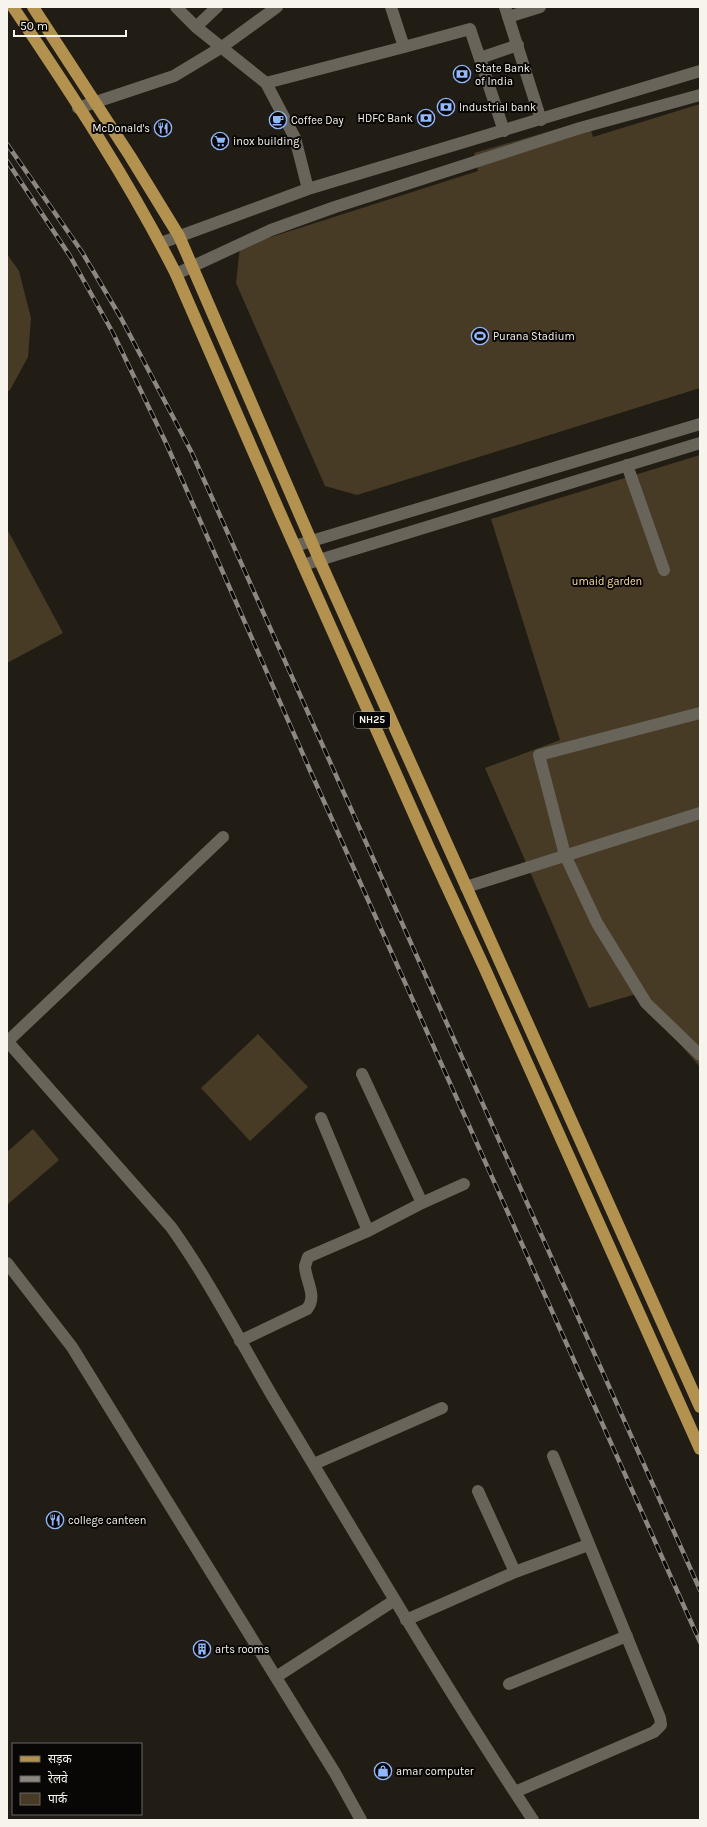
<svg xmlns="http://www.w3.org/2000/svg" width="707" height="1827" font-family="Karla,'Noto Sans Devanagari',sans-serif">
	<style>
		.green { fill: #473b25 }
		.lines { fill: none; stroke-linecap: round; stroke-linejoin: round }
		.minor { stroke: #69645a; stroke-width: 12 }
		.major { stroke: #b3914e; stroke-width: 12 }
		.rail-casing { stroke: #8c8881; stroke-width: 4.5 }
		.rail { stroke: #090705; stroke-width: 3; stroke-dasharray: 9; stroke-linecap: butt }
		.labels { text-anchor: middle; dominant-baseline: central; stroke-width: 4; stroke-linejoin: round; paint-order: stroke }
		.shield { fill: #090705; stroke: #b0ada8; stroke-width: 1 }
		.shield-label { font-size: 10px; font-weight: bold; fill: #f7f4ee }
		.poi-label { font-size: 11px; fill: #f7f4ee; stroke: #090705; text-anchor: start }
		.park-label { font-size: 11px; fill: #fedda3; stroke: #090705 }
	</style>
	<rect width="100%" height="100%" fill="#211d14"/>
	<path class="green" d="M700,104V388L357,495L325,486L236,283L240,247L478,171L474,153L588,120L593,137Z
		M7,254L19,271L31,318L28,357L10,390L7,392Z
		M700,455V1067L636,994L589,1008L485,768L560,740L491,519Z
		M7,529L63,633L7,663Z
		M258,1034L308,1087L250,1141L201,1088Z
		M33,1129L59,1160L7,1205V1152Z"/>
	<g class="lines">
		<path class="minor" d="M176,7L196,27L266,83L295,138L308,189
			M391,7L404,47L470,29L504,131
			M505,7L541,120
			M508,17L540,7
			M196,27L217,7
			M480,58L518,45
			M266,83L404,47
			M78,108L174,76L222,47L277,7
			M161,243L308,189L700,71
			M176,274L271,230L335,207L580,128L700,95
			M627,465L664,570
			M295,546L700,424
			M303,565L700,443
			M700,713L539,755L565,855L597,923L646,1003L700,1055
			M466,887L700,813
			M7,1042L223,837
			M8,1042L171,1227C211,1283 242,1345 277,1404C361,1543 443,1684 533,1820
			M362,1074L422,1203
			M321,1118L368,1231
			M7,1263L72,1347L335,1773L361,1820
			M240,1341L307,1309C318,1296 305,1280 305,1266C306,1263 307,1260 308,1257L368,1231L422,1203L464,1184
			M314,1464L442,1408
			M478,1491L515,1572
			M406,1620L515,1572L588,1545
			M276,1677L395,1600
			M509,1684L627,1636
			M515,1792L654,1732L661,1725L660,1718L553,1456"/>
		<path class="major" d="M13,7C71,93 129,181 176,274L280,513L429,848L485,969L700,1449
			M33,7L130,156L179,236L319,559L700,1407"/>
		<defs>
			<path id="rail" d="M7,144L82,252L121,318L192,453L700,1590
				M7,161L70,256L113,333L166,443L309,768L700,1642"/>
		</defs>
		<use href="#rail" class="rail-casing"/>
		<use href="#rail" class="rail"/>
	</g>
	<defs>
		<symbol id="bank-ring" viewBox="-11 -11 22 22"><circle r="9.5" fill="#090705" stroke="#91b8fd" stroke-width="1.5"/><path d="M-6-4H6V4H-6ZM0-2.3a2.3 2.3 0 1 0 0 4.6a2.3 2.3 0 1 0 0-4.6Z" fill="#91b8fd"/></symbol>
		<symbol id="cafe-ring" viewBox="-11 -11 22 22"><circle r="9.5" fill="#090705" stroke="#91b8fd" stroke-width="1.5"/><path d="M-5.5-4.5H6V0H3Q3 3.5 0 3.5H-2.5Q-5.5 3.5-5.5 0ZM3-3.2v2h1.7v-2ZM-6 4.5H4V6H-6Z" fill="#91b8fd"/></symbol>
		<symbol id="restaurant-ring" viewBox="-11 -11 22 22"><circle r="9.5" fill="#090705" stroke="#91b8fd" stroke-width="1.5"/><path d="M-5-6h1v4h1v-4h1v4h1v-4h1v5L-1.5 .5V6h-2V.5L-5-1ZM5-6V6H3V1.5H1.5Q1.5-4 5-6Z" fill="#91b8fd"/></symbol>
		<symbol id="supermarket-ring" viewBox="-11 -11 22 22"><circle r="9.5" fill="#090705" stroke="#91b8fd" stroke-width="1.5"/><path d="M-6-5.5h2.5l.6 2H6L4.5 2H-2.5L-4.4-4H-6ZM-1.5 3.2a1.3 1.3 0 1 0 .1 0ZM3 3.2a1.3 1.3 0 1 0 .1 0Z" fill="#91b8fd"/></symbol>
		<symbol id="stadium-ring" viewBox="-11 -11 22 22"><circle r="9.5" fill="#090705" stroke="#91b8fd" stroke-width="1.5"/><path d="M0-5a6.5 5 0 1 0 0 10a6.5 5 0 1 0 0-10ZM-3.5-1.8h7v3.6h-7Z" fill="#91b8fd"/></symbol>
		<symbol id="building-ring" viewBox="-11 -11 22 22"><circle r="9.5" fill="#090705" stroke="#91b8fd" stroke-width="1.5"/><path d="M-4-6H4V6H1V3H-1V6H-4ZM-2.5-4.3h1.7v1.8h-1.7ZM.8-4.3h1.7v1.8H.8ZM-2.5-1h1.7V.8h-1.7ZM.8-1h1.7V.8H.8Z" fill="#91b8fd"/></symbol>
		<symbol id="shop-ring" viewBox="-11 -11 22 22"><circle r="9.5" fill="#090705" stroke="#91b8fd" stroke-width="1.5"/><path d="M-5-2.5h2.3a2.7 3.5 0 0 1 5.4 0H5L5.5 6h-11ZM-1.5-2.5h3a1.5 2.3 0 0 0-3 0Z" fill="#91b8fd"/></symbol>
	</defs>
	<g fill-rule="evenodd">
		<use href="#bank-ring" x="452" y="64" width="20" height="20"/>
		<use href="#bank-ring" x="436" y="97" width="20" height="20"/>
		<use href="#bank-ring" x="416" y="108" width="20" height="20"/>
		<use href="#cafe-ring" x="268" y="110" width="20" height="20"/>
		<use href="#restaurant-ring" x="153" y="118" width="20" height="20"/>
		<use href="#supermarket-ring" x="210" y="131" width="20" height="20"/>
		<use href="#stadium-ring" x="470" y="326" width="20" height="20"/>
		<use href="#restaurant-ring" x="45" y="1510" width="20" height="20"/>
		<use href="#building-ring" x="192" y="1639" width="20" height="20"/>
		<use href="#shop-ring" x="373" y="1761" width="20" height="20"/>
	</g>
	<g class="labels">
		<rect class="shield" x="354" y="712" width="36" height="16" rx="3"/>
		<g class="shield-label">
			<text x="372" y="720">NH25</text>
		</g>
		<g class="poi-label">
			<text x="475" y="68">State Bank<tspan x="475" dy="13">of India</tspan></text>
			<text x="459" y="107">Industrial bank</text>
			<text x="413" y="118" text-anchor="end">HDFC Bank</text>
			<text x="291" y="120">Coffee Day</text>
			<text x="150" y="128" text-anchor="end">McDonald's</text>
			<text x="233" y="141">inox building</text>
			<text x="493" y="336">Purana Stadium</text>
			<text x="68" y="1520">college canteen</text>
			<text x="215" y="1649">arts rooms</text>
			<text x="396" y="1771">amar computer</text>
		</g>
		<g class="park-label">
			<text x="607" y="581">umaid garden</text>
		</g>
	</g>
	<rect width="707" height="1827" fill="none" stroke="#f7f4ee" stroke-width="16"/>
	<rect x="12" y="1743" width="130" height="72" fill="#090705" stroke="#686662"/>
	<rect x="20" y="1756" width="20" height="6" fill="#b3914e" stroke="#686662"/>
	<text x="48" y="1763" font-size="12" fill="#f7f4ee">सड़क</text>
	<rect x="20" y="1776" width="20" height="6" fill="#8c8881" stroke="#686662"/>
	<text x="48" y="1783" font-size="12" fill="#f7f4ee">रेलवे</text>
	<rect x="20" y="1793" width="20" height="12" fill="#473b25" stroke="#686662"/>
	<text x="48" y="1803" font-size="12" fill="#f7f4ee">पार्क</text>
	<path d="M14 30v6h112v-6" fill="none" stroke="#f7f4ee" stroke-width="2"/>
	<text x="20" y="30" font-size="12" fill="#f7f4ee" stroke="#090705" stroke-width="3" paint-order="stroke">50 m</text>
</svg>
